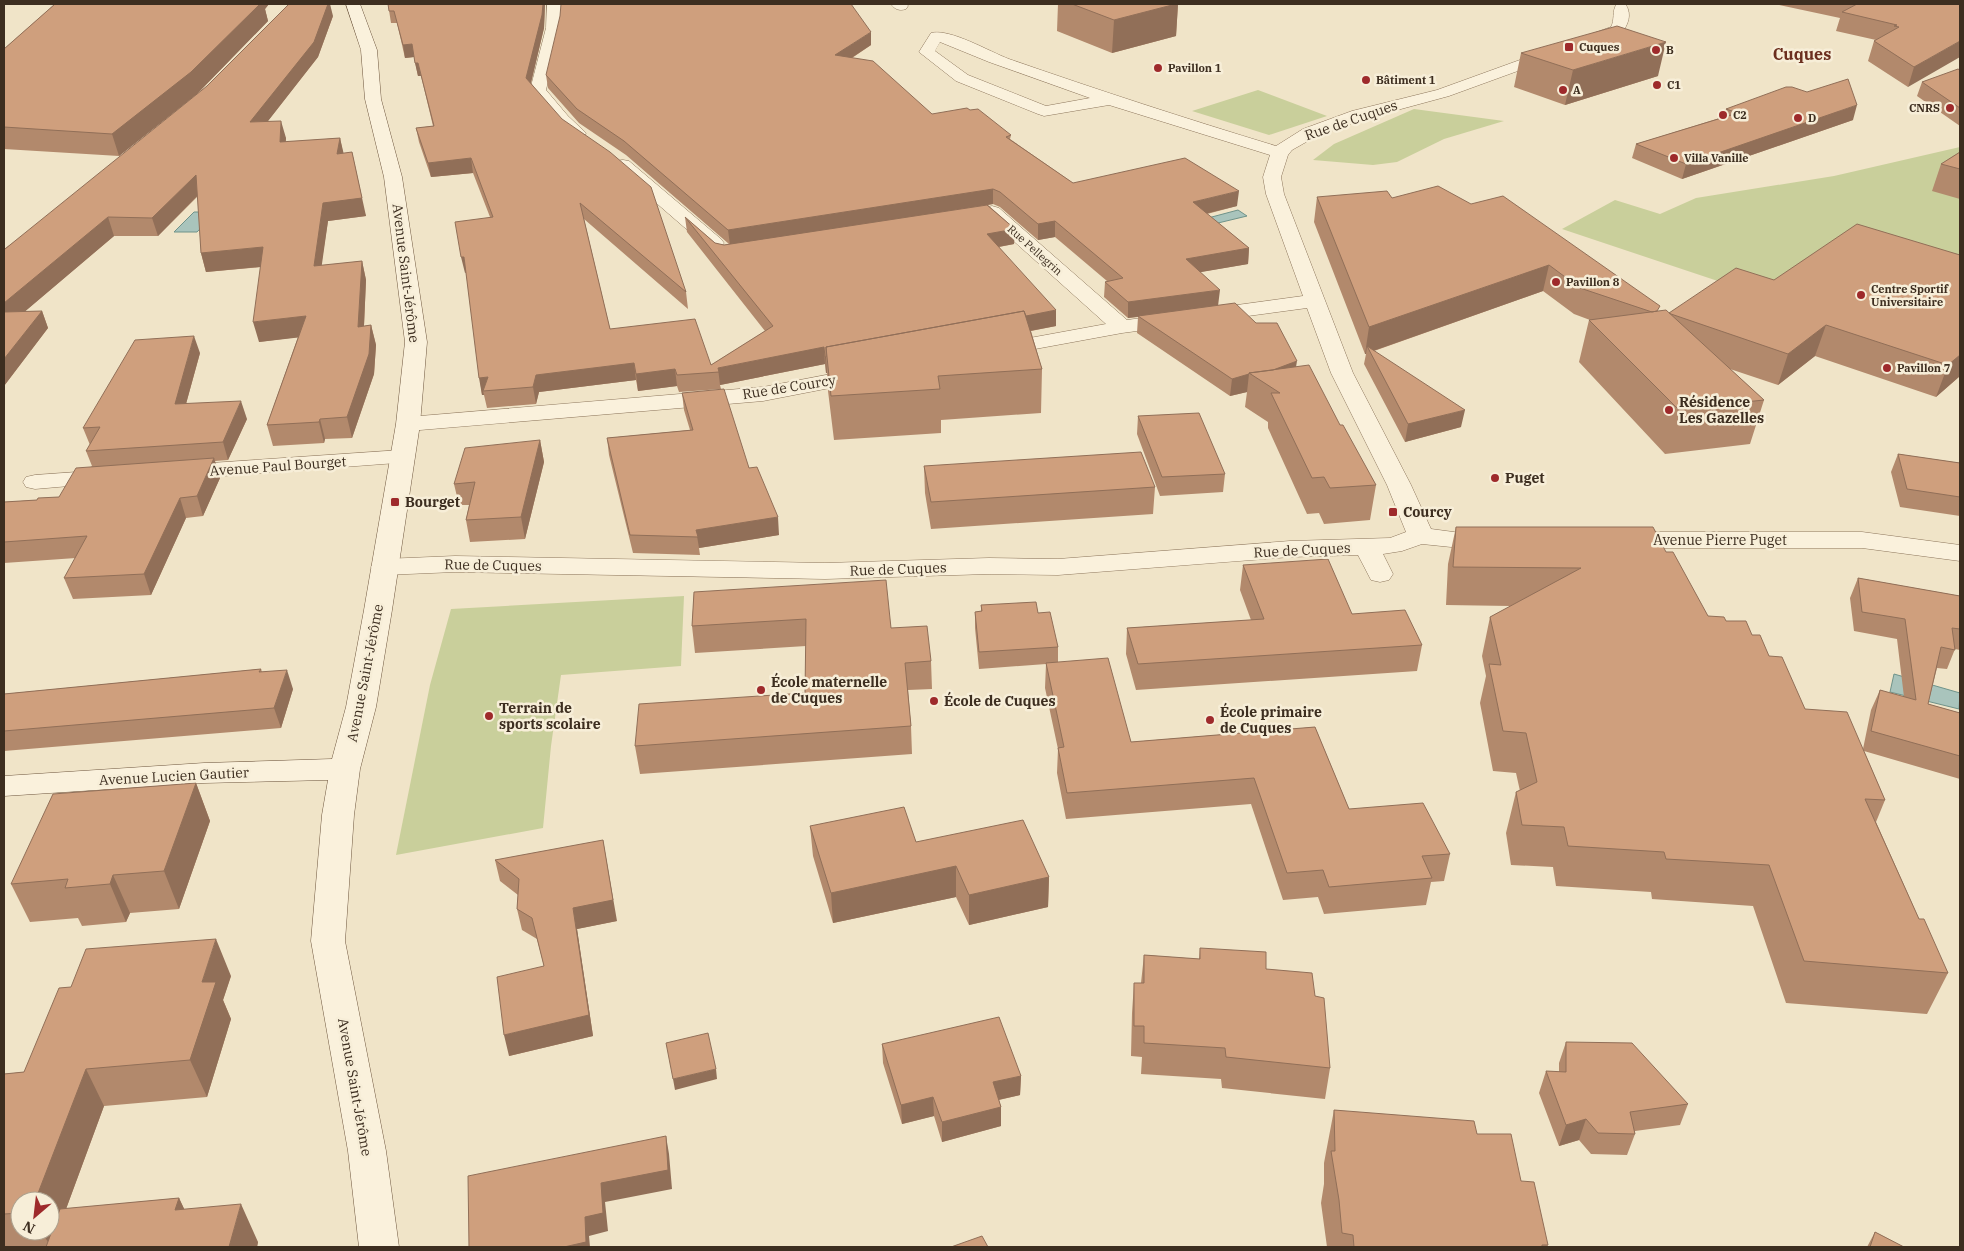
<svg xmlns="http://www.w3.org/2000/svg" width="1964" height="1251" font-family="'IBM Plex Serif',serif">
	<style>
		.green { fill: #c9cf9b }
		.water { fill: #a9c4bc; stroke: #6f938a }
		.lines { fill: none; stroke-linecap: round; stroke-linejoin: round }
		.street-casing { stroke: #8d765c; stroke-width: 1 }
		.secondary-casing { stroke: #6f573f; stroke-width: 1 }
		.street { fill: #faf1dc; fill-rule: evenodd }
		.secondary { fill: #faf1dc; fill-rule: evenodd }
		.wall { fill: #b2896c; fill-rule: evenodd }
		.shaded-wall { fill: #916f58 }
		.building { fill: #cf9f7d; stroke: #916f58 }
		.poi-dot { fill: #9e2a2b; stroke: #f7eed8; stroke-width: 2 }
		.labels { text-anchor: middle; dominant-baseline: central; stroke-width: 5; stroke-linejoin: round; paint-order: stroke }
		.far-poi-label { font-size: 11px; font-weight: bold; fill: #3d2e20; stroke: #f7eed8; text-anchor: start }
		.far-street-label { font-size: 11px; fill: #3d2e20; stroke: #f7eed8 }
		.street-label { font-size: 14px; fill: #3d2e20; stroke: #f7eed8 }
		.poi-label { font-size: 14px; font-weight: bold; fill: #3d2e20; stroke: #f7eed8; text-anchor: start }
		.far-district-label { font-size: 16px; font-weight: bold; fill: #6b2e1e; stroke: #f7eed8 }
	</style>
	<rect width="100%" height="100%" fill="#f0e4c8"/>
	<path class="green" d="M1258,90L1327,116L1269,135L1192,111Z
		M1414,109L1504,121L1444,139L1397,162L1373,165L1313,160L1334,144Z
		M1960,147V362L1562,229L1615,200L1660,214L1696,198L1834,176Z
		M684,596L681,666L561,675L551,746L543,828L396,855L430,685L451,609Z"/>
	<path class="water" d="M1238,210L1247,216L1218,223L1208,218Z
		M194,212H216L197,232H174Z
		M1894,674L1960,693L1959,709L1890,692Z"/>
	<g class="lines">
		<defs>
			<path id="street" d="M547,4H561L560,28L546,90L568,116L586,133L584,137C564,141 540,105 530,90L546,28Z
				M891,4H907L908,6L906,9C900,11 895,10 891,4Z
				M1621,4L1626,5C1632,15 1628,24 1622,33L1449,96L1364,119L1315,137L1292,150L1288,155L1281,177L1284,194L1353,373L1411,485L1431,529L1499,538L1503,543L1499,548L1490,551L1422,544L1402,551L1383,554L1393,574L1389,580L1380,582L1371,580L1358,555L1290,557L1058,575L989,574L825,579L455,572L384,575L375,573L371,567L375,561L384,559L455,556L825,563L989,558L1058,559L1290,541L1390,538L1406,532L1387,485L1331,373L1307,308L1122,333L997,356L989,355L986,350L989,345L997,344L1106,324L988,218L978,217L976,213L978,209L992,206L999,208L1127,320L1303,296L1266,194L1263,177L1270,155L1109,105L1044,116L1038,114L956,81L919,52L931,33C950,28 990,52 1009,59C1098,90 1187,119 1276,146L1303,129L1352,111L1437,90L1611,27C1615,20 1612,11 1616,5ZM940,42L989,62L1090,98L1046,106L968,75L935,51Z
				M623,160L629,161L721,239L724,243L721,247L714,249L707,247L617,169L614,165L617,161Z
				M863,368L871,370L874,375L871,380L763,401L408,431L400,429L396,424L400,419L408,417L763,387Z
				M402,450L410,452L414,457L410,462L182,479L173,477L170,472L173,467L182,465Z
				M106,470L115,472L118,477L115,482L35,489L26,487L23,482L26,477L35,475Z
				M1623,532H1862L1960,545V561L1862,548H1623L1614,545L1610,540L1614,535Z"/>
			<path id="secondary" d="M346,4H360L377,50L381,99L402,177L427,342L420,424L392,610L376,707L360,769L354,815L345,941L386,1151L399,1247H359L348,1151L311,941L322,815L328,780L204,783L4,796V776L204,763L332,759L346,707L364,610L396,424L405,342L384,177L365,99L361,50Z"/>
		</defs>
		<use href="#street" class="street-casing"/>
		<use href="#secondary" class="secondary-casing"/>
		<use href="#street" class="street"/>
		<use href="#secondary" class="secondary"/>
	</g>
	<path class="wall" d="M55,4H269L265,9L268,21L197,94L119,156L4,149V49Z
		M388,4H545L544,28L531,83L686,292L688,309L584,219L610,329L711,365L765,331L687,232L685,217L715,243L724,245L729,244L626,155L579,123L548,88L546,75L871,45L852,58L932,114L1011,135L1010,139L1073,183L1237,206L1207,214L1249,248L1248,264L1200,272L1218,305L1296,367L1340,425L1376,485L1370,520L1324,524L1319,513L1307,514L1268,428V422L1245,407L1247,392L1230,396L1137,333L1138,317L1128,318L1104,297L1105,282L1107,281L1055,237L1038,240L1000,207L993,204L988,205L1015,229L1014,244L999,247L1056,326L1031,331L1042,369L1041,413L941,420V433L834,440L828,391L827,373H826L825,364L720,385L721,389L679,392L677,386L638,391L636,380L539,392L536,404L487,408L484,395H482L466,272L465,273L490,217L473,173L431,177L419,142L416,128L433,126L421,76H418L414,57L405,58L397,23H391Z
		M1058,4H1178L1176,36L1112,53L1057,31Z
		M1774,4H1960L1908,87L1868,61L1874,41L1876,40L1836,31L1840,18Z
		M333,16L318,57L267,122L286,138L285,142L340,138L343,153L366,216L328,221L321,266L362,261L366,280L364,326L371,325L376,345L374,374L352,438L325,439L324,443L273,446L267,425L298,337L259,342L261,267L206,272L201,253L198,196L158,236H114L24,312L42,311L48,328L4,386V249Z
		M1521,53L1658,76L1565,105L1514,87Z
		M1960,70V126L1917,96L1922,82Z
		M1807,92L1853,120L1682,179L1632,158L1636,144L1723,117L1726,109Z
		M1960,152V199L1932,191L1941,164Z
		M1317,197L1392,198L1658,311L1669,313L1774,280L1960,255V376L1936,397L1815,356L1778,385L1730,369L1764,400L1750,444L1665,454L1579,362L1589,320H1590L1574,314L1543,291L1374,351L1461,427L1405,442L1364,364L1366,354H1365L1314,222Z
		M200,353L186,404L247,419L228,460L215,461L220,478L203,516L186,518L151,595L73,599L64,578L76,558L4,563V502L37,500L59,497L92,466L86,451L90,445L83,428Z
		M682,393L749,468L779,535L699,548L700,555L633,553L609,455L607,438L690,430L684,410Z
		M1138,416L1225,474L1223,492L1160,496L1137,434Z
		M540,440L544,462L525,539L470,542L466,520L469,505H459L454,484Z
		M1898,454L1960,463V516L1900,507L1891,472Z
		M924,466L1155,487L1153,514L931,529L925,493Z
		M1456,527L1666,552L1708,616L1726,621L1752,635L1769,656L1805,709L1863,749L1871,710L1880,690L1904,697L1897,639L1854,631L1850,598L1858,578L1960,596V650L1955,649L1947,669L1937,668L1928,704L1960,713V779L1864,751L1885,800L1876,822L1919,919L1948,973L1927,1014L1786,1003L1753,906L1652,899L1651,892L1556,886L1553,867L1511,865L1506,833L1516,792L1520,791L1516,773L1493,771L1480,703L1486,676L1482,656L1490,617L1511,606L1446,605L1448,564Z
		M1243,565L1422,645L1417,671L1136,690L1126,654L1127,628L1251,620L1240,590Z
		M694,592L891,628L931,661L932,689L908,690L911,726L912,754L640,774L635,746L805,693L806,646L695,653L692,626Z
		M981,605L1038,613L1058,647V662L1131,742L1315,727L1349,809L1450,854L1444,881L1431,882L1426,905L1324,914L1318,897L1283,900L1251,804L1066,819L1057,773L1058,749L1045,688L1046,664L979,669L975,628V612L981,611Z
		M261,669L262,672L293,689L281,728L4,751V694Z
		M196,783L210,821L179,909L130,913L126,922L82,926L78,918L30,922L11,884Z
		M810,826L916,842L1049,877L1048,907L969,925L956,897L833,923L813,856Z
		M495,860L617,921L577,929L593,1036L509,1056L544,966L537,939L522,930L517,909L518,895L500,881Z
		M1200,948L1266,969L1315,996L1330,1068L1325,1099L1222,1088L1221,1079L1141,1074L1142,1057L1131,1056L1132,1013L1134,983H1141L1144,955L1199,959Z
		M231,976L223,1000L231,1019L207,1097L104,1106L66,1209L179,1198L184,1209L258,1242L257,1247H4V1074L24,1072ZM20,1201L50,1231H20Z
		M1566,1042L1688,1104L1680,1125L1635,1131V1134L1627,1155L1591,1154L1579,1140L1559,1146L1539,1093L1546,1071L1559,1072V1063Z
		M882,1044L1021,1076L1020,1095L999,1100L1001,1107V1126L942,1142L934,1116L902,1124L883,1063Z
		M1334,1110L1477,1134L1521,1181L1548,1245L1547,1247H1327L1321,1203L1324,1184V1163Z
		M1875,1232L1904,1247H1867Z"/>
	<path class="shaded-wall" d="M253,4H269L265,9L268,21L197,94L119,156L112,134Z
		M328,4H330L333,16L318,57L254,139L250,122Z
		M543,4H545L544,28L529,91L526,78Z
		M1176,4H1178L1176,36L1112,53L1114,20Z
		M871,32V45L836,68L835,55Z
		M1960,41V57L1908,87L1914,67Z
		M1666,42L1658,76L1565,105L1573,70Z
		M412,44L414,57L405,58L403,45Z
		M415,63H418L421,76H418Z
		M1857,105L1853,120L1682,179L1686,164Z
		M281,121L286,138L285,159L280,142Z
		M340,138L344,155L337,154Z
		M352,152L366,216L328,221L319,285L314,266L323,203Z
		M471,158L473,173L431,177L428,163Z
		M196,175L201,192L158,236L152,218Z
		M993,189V204L730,245L728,230Z
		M1239,191L1237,206L1192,217L1193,202Z
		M108,217L114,236L9,325L4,311V303Z
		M1055,221V237L1038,240V224Z
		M1015,229L1014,244L987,249V234Z
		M263,247L269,266L206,272L201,253Z
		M1249,248L1248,264L1184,275L1186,259Z
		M461,257H464L467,272L465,273Z
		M362,261L366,280L363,347L358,327Z
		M1549,265L1543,291L1370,352L1367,346L1366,354H1365L1369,327Z
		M1220,290L1218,306L1128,318V302Z
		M1056,310V326L1019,333L1018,317Z
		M42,311L48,328L4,386V359Z
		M306,316L311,336L259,342L253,322Z
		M371,325L376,345L374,374L352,438L347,417Z
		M1826,325L1815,356L1778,385L1788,354Z
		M194,336L200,353L181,422L175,404Z
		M824,347L825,364L720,385L718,368Z
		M1960,355V376L1936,397L1948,365Z
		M825,357H826L827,373H826Z
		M1297,361L1294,379L1254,376Z
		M634,363L636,380L539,392L536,404L533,387L536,375Z
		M675,369L677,386L638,391L636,374Z
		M1249,374L1247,392L1230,396L1232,379Z
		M488,377L483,391L484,395H482L479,378Z
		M241,401L247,419L228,460L223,442Z
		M1465,410L1461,427L1405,442L1408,424Z
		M320,419L325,439L324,443L319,422Z
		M540,440L544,462L525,539L521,517Z
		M214,458L220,478L203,516L197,496Z
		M180,498L186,518L151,595L144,574Z
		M778,517L779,535L699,548L696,530Z
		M287,670L293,689L281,728L274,708Z
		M196,783L210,821L179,909L164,871Z
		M603,840L617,921L577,929L593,1036L509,1056L504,1035L589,1015L573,908Z
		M956,866V897L833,923L831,893Z
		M113,875L130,913L126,922L110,884Z
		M1049,877L1048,907L969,925V895Z
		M216,939L231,976L223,1000L231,1019L207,1097L190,1060L202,982Z
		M86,1069L104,1106L52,1247H51L41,1231H50V1201H35Z
		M716,1069L717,1079L675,1090L673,1079Z
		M1021,1076L1020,1095L993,1101V1082Z
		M933,1097L934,1116L902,1124L901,1105Z
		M1001,1107V1126L942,1142V1122Z
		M1586,1119L1579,1140L1559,1146L1566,1125Z
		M666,1136L669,1154L672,1189L605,1202L608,1231L589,1236L590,1247H564L585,1217L601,1183Z
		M179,1198L197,1236L175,1210Z
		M241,1204L258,1242L257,1247H229Z"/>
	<path class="building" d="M55,4H260L191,72L112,134L4,127V49Z
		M289,4H328L314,42L250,122L281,121L280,142L340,138L337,154L352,152L362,198L323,203L314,266L362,261L358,327L371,325L369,354L347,417L320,419L319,422L267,425L306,316L253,322L263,247L201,253L196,175L152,218L108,217L4,303V249H5L207,86Z
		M388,4H543L542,15L526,78L562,119L610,152L651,187L686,292L580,203L610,329L695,319L711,365L773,326L685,217L715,243L724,245L987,205L1015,229L987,234L1056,310L1026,316L1024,311L826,347V357H825L824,347L718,368L719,372L677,375L675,369L636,374L634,363L536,375L533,387L483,391L488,377L479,378L464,257H461L455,222L493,217L471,158L428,163L416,128L434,126L418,63H415L412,44L403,45L394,11H389Z
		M561,4H851L871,32L835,55L873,61L932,114L967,108L970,110L978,109L1011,135L1006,137L1073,183L1185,158L1239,191L1193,202L1249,248L1186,259L1220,290L1128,302L1105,282L1123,278L1055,221L1038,224L1000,192L993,189L728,230L624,141L577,109L546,75L560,16Z
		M1072,4H1176L1114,20Z
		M1856,4H1960V41L1914,67L1874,41L1899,27L1894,26L1897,25L1842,12L1857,4Z
		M1617,26L1666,42L1573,70L1521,53Z
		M1958,69L1960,70V108L1922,82Z
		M1848,79L1857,105L1686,164L1636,144L1738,113L1726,109L1786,87H1792L1807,92Z
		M1960,152V169L1941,164Z
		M1438,186L1471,204L1503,196L1660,306L1657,311L1652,312L1580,288L1549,265L1369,327L1317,197L1387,191L1392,198Z
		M1857,224L1960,255V355L1948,365L1826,325L1788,354L1671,314L1669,313L1736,268L1774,280Z
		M1235,303L1256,323H1277L1297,361L1273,370L1249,373V374L1232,379L1138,316Z
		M1666,310L1764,400L1678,409L1589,320Z
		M42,311L4,359V312Z
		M1024,311L1042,369L938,376L940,389L831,396L826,347Z
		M194,336L175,404L241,401L223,442L86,451L100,427L83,428L135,340Z
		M1367,346L1465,410L1408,424Z
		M1309,365L1340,425H1343L1376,485L1330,488L1324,477L1312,478L1271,393H1280L1249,373Z
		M724,389L749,468L757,467L778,517L696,530L698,537L630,535L607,438L693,430L682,393Z
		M1199,413L1225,474L1162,477L1138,416Z
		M540,440L521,517L466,520L475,482L454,484L465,448Z
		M1141,452L1155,487L931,502L924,466Z
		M1898,454L1960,463V497L1907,489Z
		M214,458L197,496L180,498L144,574L64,578L87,536L4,542V502L37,500L38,498L59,497L76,468Z
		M1456,527H1653L1666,552H1673L1708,616L1724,617L1726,621H1746L1752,635H1760L1769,656L1782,657L1805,709L1847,712L1885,800L1865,799L1919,919H1924L1948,973L1804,961L1769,865L1666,859L1664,852L1568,846L1564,827L1522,825L1516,792L1537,782L1526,733L1503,731L1489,664L1501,665L1490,617L1581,568L1453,567Z
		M1328,559L1352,614L1405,610L1422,645L1138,664L1127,628L1264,619L1243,565Z
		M1858,578L1960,596V629L1952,628L1955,650L1941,647L1928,704L1960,713V756L1871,731L1880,690L1916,700L1905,619L1862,612Z
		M886,580L891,628L927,626L931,661L905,663L911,726L635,746L639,704L805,693L806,619L692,626L694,592Z
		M1036,602L1038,613L1050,612L1058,647L979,652L975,612L982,611L981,605Z
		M1108,658L1131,742L1315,727L1349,809L1423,803L1450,854L1422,856L1432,878L1329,887L1323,870L1287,873L1254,778L1067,793L1058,748L1064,747L1046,663Z
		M261,669L259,672L287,670L274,708L4,731V694Z
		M196,783L164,871L113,875L110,884L65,888L68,879L11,884L53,794Z
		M904,807L916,842L1023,820L1049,877L969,895L956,866L831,893L810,826Z
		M603,840L613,900L573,908L589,1015L504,1035L497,977L544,966L532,918L517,909L519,879L495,860Z
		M216,939L202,982H216L190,1060L86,1069L35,1201H20V1213L4,1214V1074L24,1072L59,988L71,987L86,949Z
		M1200,948L1266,952V969L1312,973L1315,996L1324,998L1330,1068L1226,1057L1225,1048L1144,1043V1026H1134V983H1144V955L1200,959Z
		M999,1017L1021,1076L993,1082L1001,1107L942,1122L933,1097L901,1105L882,1044Z
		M708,1033L716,1069L673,1079L666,1043Z
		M1566,1042L1632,1043L1688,1104L1630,1112L1635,1134L1598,1133L1586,1119L1566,1125L1546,1071L1566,1072Z
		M1334,1110L1474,1121L1477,1134H1511L1521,1181L1534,1182L1548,1245H1542V1247H1354L1353,1235L1342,1233L1339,1200L1331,1151H1335Z
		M666,1136L668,1170L601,1183L603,1213L585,1217L586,1242L564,1247H469L468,1176Z
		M179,1198L175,1210L241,1204L229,1247H46L60,1209Z
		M1875,1232L1904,1247H1870Z
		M982,1236L988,1247H951Z"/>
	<g class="poi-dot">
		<rect x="1564" y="42" width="10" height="10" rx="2.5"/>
		<circle cx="1656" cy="50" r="5"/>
		<circle cx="1158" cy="68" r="5"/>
		<circle cx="1366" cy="80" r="5"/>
		<circle cx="1657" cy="85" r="5"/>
		<circle cx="1563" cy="90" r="5"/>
		<circle cx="1950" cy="108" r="5"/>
		<circle cx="1723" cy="115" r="5"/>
		<circle cx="1798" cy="118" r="5"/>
		<circle cx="1674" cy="158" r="5"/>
		<circle cx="1556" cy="282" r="5"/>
		<circle cx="1861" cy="295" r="5"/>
		<circle cx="1887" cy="368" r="5"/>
		<circle cx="1669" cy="410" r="5"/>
		<circle cx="1495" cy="478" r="5"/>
		<rect x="390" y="497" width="10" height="10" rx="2.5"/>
		<rect x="1388" y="507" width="10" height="10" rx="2.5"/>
		<circle cx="761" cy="690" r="5"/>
		<circle cx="934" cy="701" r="5"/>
		<circle cx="489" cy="716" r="5"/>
		<circle cx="1210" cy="720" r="5"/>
	</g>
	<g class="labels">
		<g class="far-poi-label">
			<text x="1579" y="47">Cuques</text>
			<text x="1666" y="50">B</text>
			<text x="1168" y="68">Pavillon 1</text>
			<text x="1376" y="80">Bâtiment 1</text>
			<text x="1667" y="85">C1</text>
			<text x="1573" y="90">A</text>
			<text x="1940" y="108" text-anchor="end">CNRS</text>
			<text x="1733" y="115">C2</text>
			<text x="1808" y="118">D</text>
			<text x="1684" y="158">Villa Vanille</text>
			<text x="1566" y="282">Pavillon 8</text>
			<text x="1871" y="289">Centre Sportif<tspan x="1871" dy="13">Universitaire</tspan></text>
			<text x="1897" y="368">Pavillon 7</text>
		</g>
		<g class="far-street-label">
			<text transform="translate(1035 250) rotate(42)">Rue Pellegrin</text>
		</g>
		<g class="street-label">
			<text transform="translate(1351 120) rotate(-19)">Rue de Cuques</text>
			<text transform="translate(406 273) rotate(83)">Avenue Saint-Jérôme</text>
			<text transform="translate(789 387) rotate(-9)">Rue de Courcy</text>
			<text transform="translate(278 466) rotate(-4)">Avenue Paul Bourget</text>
			<text x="1720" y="540">Avenue Pierre Puget</text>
			<text transform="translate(1302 550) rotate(-3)">Rue de Cuques</text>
			<text transform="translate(493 565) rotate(1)">Rue de Cuques</text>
			<text transform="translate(898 569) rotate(-2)">Rue de Cuques</text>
			<text transform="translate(365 673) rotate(-79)">Avenue Saint-Jérôme</text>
			<text transform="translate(174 776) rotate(-3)">Avenue Lucien Gautier</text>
			<text transform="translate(355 1087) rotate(80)">Avenue Saint-Jérôme</text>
		</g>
		<g class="poi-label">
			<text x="1679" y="402">Résidence<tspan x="1679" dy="16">Les Gazelles</tspan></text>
			<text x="1505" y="478">Puget</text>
			<text x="405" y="502">Bourget</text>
			<text x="1403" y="512">Courcy</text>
			<text x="771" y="682">École maternelle<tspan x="771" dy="16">de Cuques</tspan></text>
			<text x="944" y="701">École de Cuques</text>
			<text x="499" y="708">Terrain de<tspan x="499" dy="16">sports scolaire</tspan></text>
			<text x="1220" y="712">École primaire<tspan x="1220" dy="16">de Cuques</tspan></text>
		</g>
		<g class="far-district-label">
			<text x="1802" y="54">Cuques</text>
		</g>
	</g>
	<rect width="1964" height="1251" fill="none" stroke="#3d2e20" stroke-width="10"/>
	<g transform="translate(35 1216) rotate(208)"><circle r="24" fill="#f7eed8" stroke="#ada18e"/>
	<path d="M0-4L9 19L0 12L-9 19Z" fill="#9e2a2b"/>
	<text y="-8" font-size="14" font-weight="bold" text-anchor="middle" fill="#3d2e20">N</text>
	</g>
</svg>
